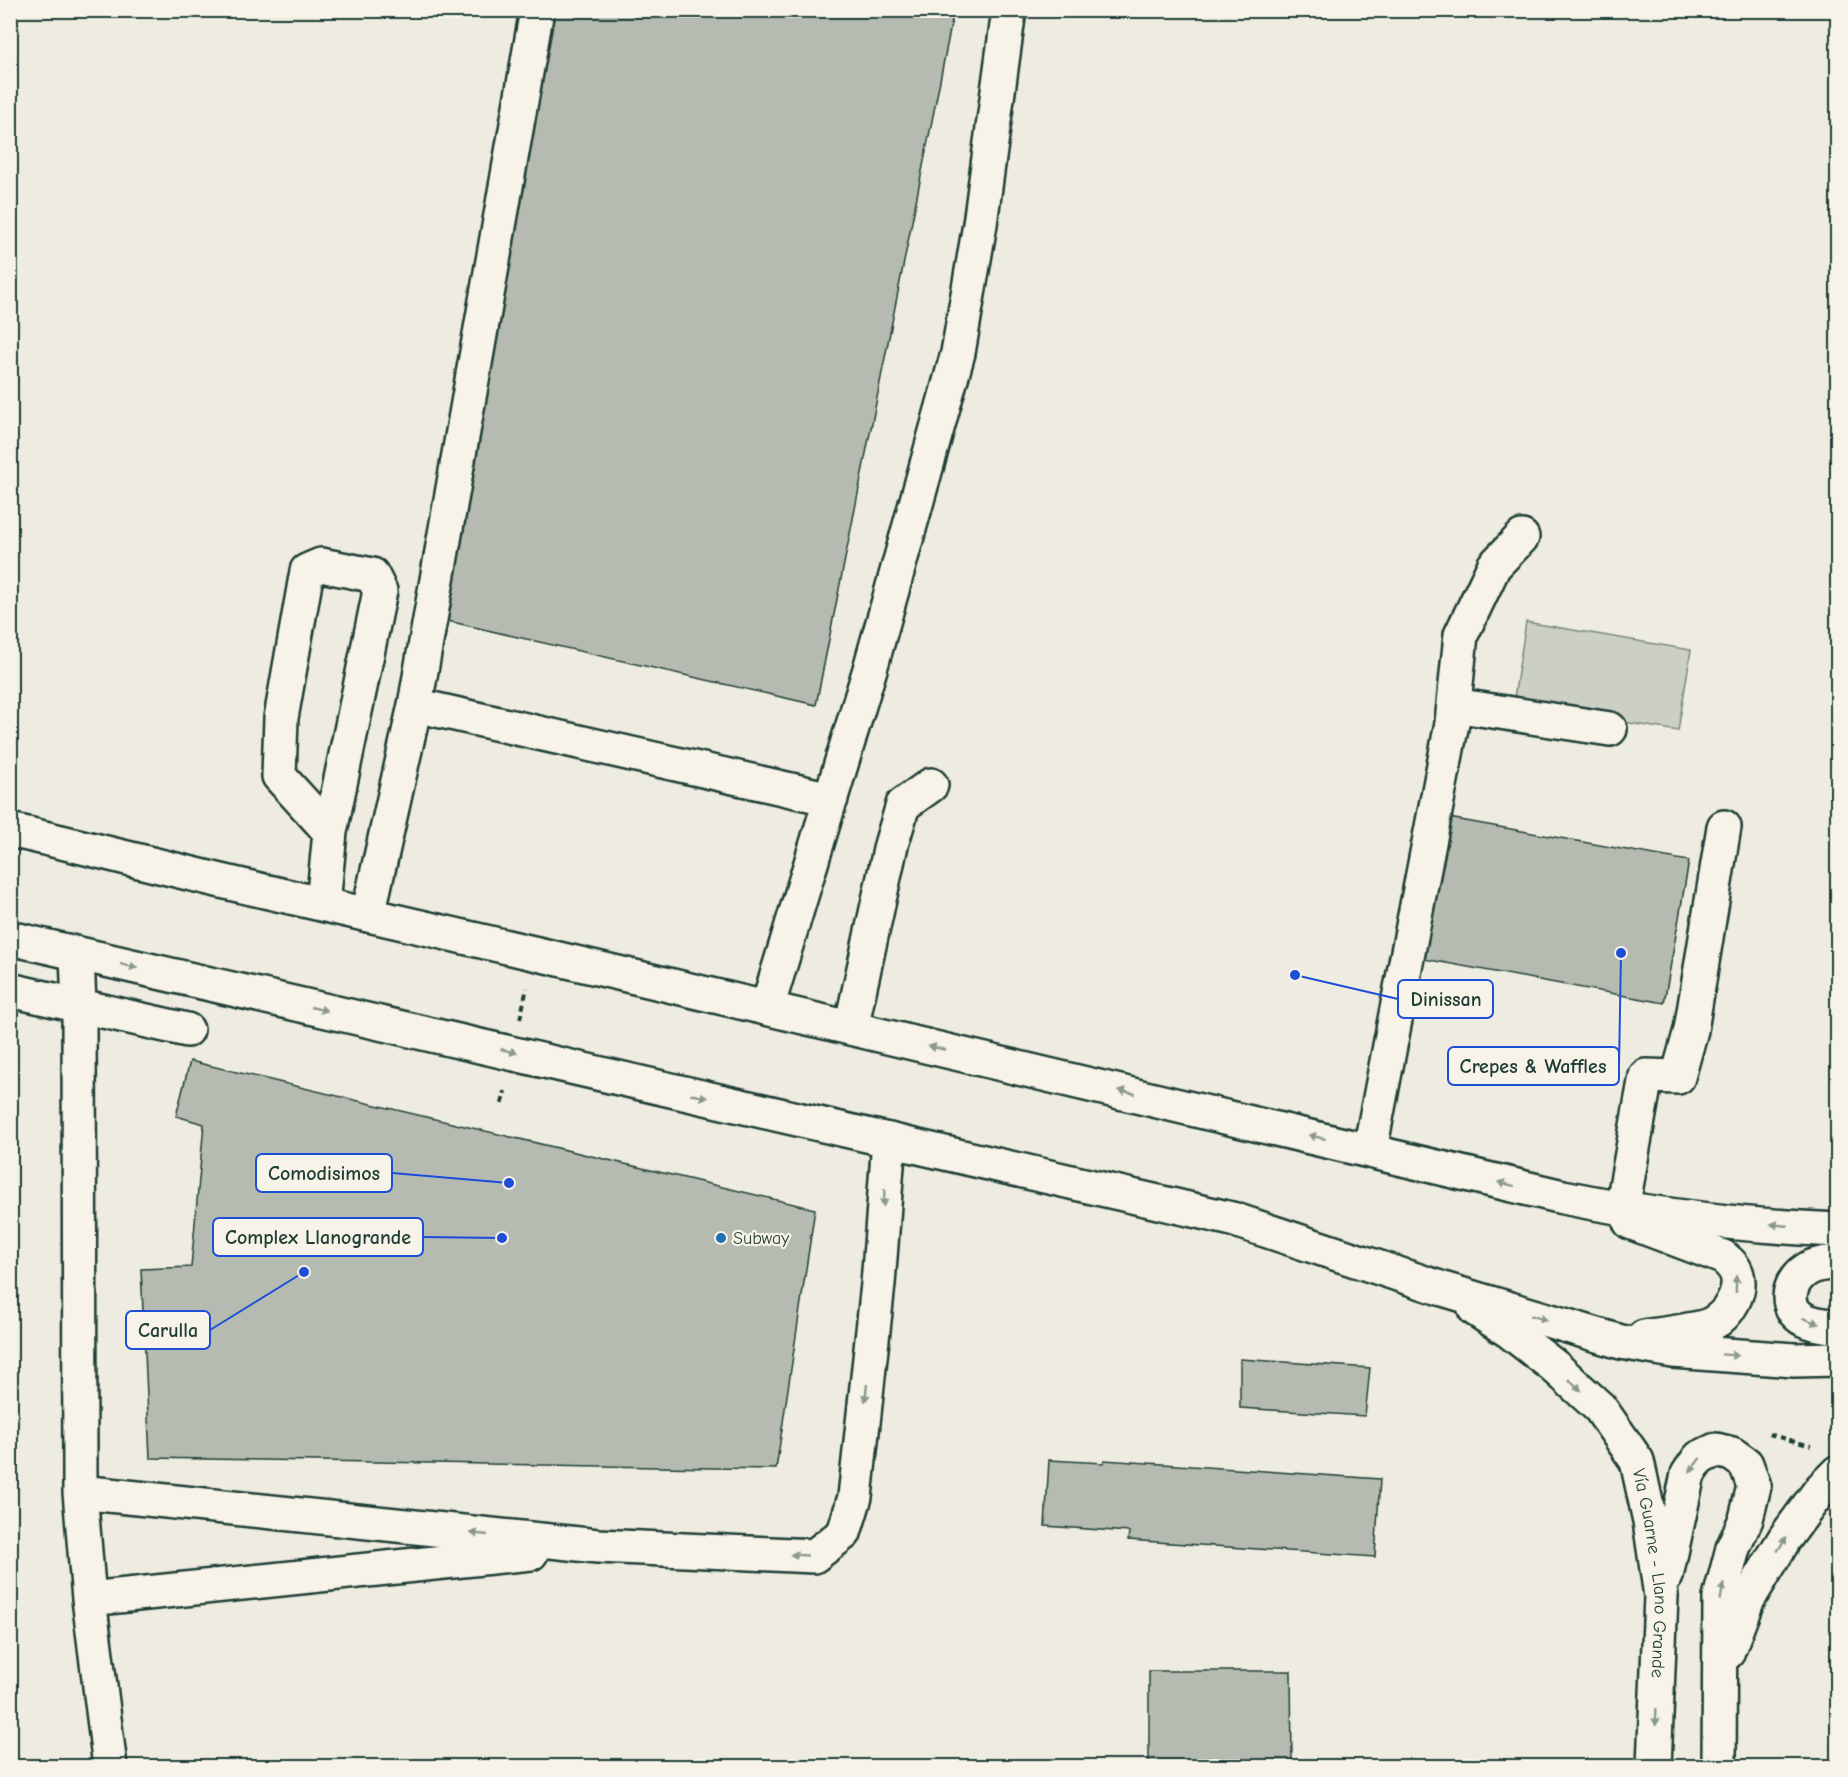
<svg xmlns="http://www.w3.org/2000/svg" width="1848" height="1777" font-family="'Comic Neue',sans-serif">
	<style>
		.green { fill: #cccfc4; stroke: #76867c; stroke-width: 1.5 }
		.building { fill: #b5bbb0; stroke: #1f3d34; stroke-width: 1.5 }
		.lines { fill: none; stroke-linecap: round; stroke-linejoin: round }
		.minor-casing { stroke: #1f3d34; stroke-width: 38 }
		.major-casing { stroke: #1f3d34; stroke-width: 38 }
		.path { stroke: #1f3d34; stroke-width: 4; stroke-dasharray: 6 4.5; stroke-linecap: butt }
		.minor { stroke: #f7f3e8; stroke-width: 33 }
		.major { stroke: #f7f3e8; stroke-width: 33 }
		.oneway { fill: #8b988e }
		.poi-dot { fill: #1f6fb2; stroke: #f7f3e8; stroke-width: 2 }
		.labels { text-anchor: middle; dominant-baseline: central; stroke-width: 4.5; stroke-linejoin: round; paint-order: stroke }
		.poi-label { font-size: 18px; fill: #1f3d34; stroke: #f7f3e8; text-anchor: start }
		.street-label { font-size: 18px; fill: #1f3d34; stroke: #f7f3e8 }
		.leader { fill: none; stroke: #1d4ed8; stroke-width: 2 }
		.callout-dot { fill: #1d4ed8; stroke: #f7f3e8; stroke-width: 2 }
		.callout { fill: #f7f3e8; stroke: #1d4ed8; stroke-width: 2 }
		.callout-label { font-size: 20px; text-anchor: middle; font-weight: bold; fill: #1f3d34 }
	</style>
	<rect width="100%" height="100%" fill="#eeece1"/>
	<filter id="ink" filterUnits="userSpaceOnUse"><feTurbulence type="fractalNoise" baseFrequency=".0167" numOctaves="2"/><feDisplacementMap in="SourceGraphic" scale="12" xChannelSelector="R" yChannelSelector="G"/><feConvolveMatrix kernelMatrix="1 2 1 2 8 2 1 2 1" color-interpolation-filters="sRGB"/></filter>
	<g filter="url(#ink)">
		<path class="green" d="M1526,622L1691,650L1678,731L1513,704Z"/>
		<path class="building" d="M554,10H954L816,705L443,620Z
			M1449,818L1689,861L1664,1003L1424,959Z
			M190,1061L815,1209L776,1469L150,1458L141,1269L191,1267L204,1124L176,1116Z
			M1240,1359L1370,1368L1365,1416L1240,1408Z
			M1049,1460L1104,1463V1460L1380,1479L1375,1557L1128,1540L1129,1532L1045,1526Z
			M1149,1671H1291L1292,1766H1149Z"/>
		<g class="lines">
			<defs>
				<path id="minor" d="M415,705L831,799
					M1454,705L1610,729
					M323,904L330,832L380,591L372,575L321,565L307,571L281,718L279,776L330,832
					M368,915L415,705L537,10
					M77,954L79,1006L80,1492L89,1599L110,1766
					M10,990L187,1030
					M767,1008L870,669L958,353L980,224L1009,10
					M851,1028L891,845L903,805L931,785
					M1370,1150L1452,723L1461,635L1494,566L1522,537
					M1622,1209L1646,1076L1678,1077L1691,1030L1724,827
					M80,1492L598,1546L814,1556L844,1533L855,1497L878,1284L889,1140
					M89,1599L531,1553"/>
				<g id="major">
					<path d="M10,830C94,849 176,871 260,890C695,990 1130,1091 1563,1197C1651,1215 1748,1226 1838,1230"/>
					<path d="M10,938L1232,1219L1443,1289L1621,1342L1673,1351L1794,1360L1838,1359"/>
					<path d="M1630,1222L1723,1257C1729,1262 1735,1267 1737,1275C1742,1292 1728,1315 1713,1323C1704,1329 1657,1335 1644,1337"/>
					<path d="M1838,1262C1827,1263 1815,1264 1806,1270C1787,1283 1783,1309 1805,1320C1815,1325 1827,1325 1838,1327"/>
					<path id="s1" d="M1475,1309L1509,1331L1554,1366L1600,1408L1637,1461L1650,1521L1661,1596L1654,1766"/>
					<path d="M1666,1576L1688,1474L1699,1458L1716,1450L1732,1454L1746,1464L1754,1486L1746,1519L1733,1548L1720,1598L1719,1766"/>
					<path d="M1727,1653L1747,1601L1785,1538L1821,1489L1838,1472"/>
				</g>
			</defs>
			<use href="#minor" class="minor-casing"/>
			<use href="#major" class="major-casing"/>
			<path class="path" d="M520,1019L527,988
				M502,1104L505,1091
				M1769,1434L1811,1446"/>
			<use href="#minor" class="minor"/>
			<use href="#major" class="major"/>
		</g>
		<defs><path id="oneway-solid" d="M-6-.8H1V-3.2L6.5 0L1 3.2V.8H-6Z" transform="scale(1.5)"/></defs>
		<g class="oneway">
			<use href="#oneway-solid" transform="translate(129 966) rotate(13)"/>
			<use href="#oneway-solid" transform="translate(319 1009) rotate(13)"/>
			<use href="#oneway-solid" transform="translate(937 1048) rotate(-167)"/>
			<use href="#oneway-solid" transform="translate(509 1051) rotate(13)"/>
			<use href="#oneway-solid" transform="translate(1127 1092) rotate(-167)"/>
			<use href="#oneway-solid" transform="translate(699 1096) rotate(13)"/>
			<use href="#oneway-solid" transform="translate(1317 1137) rotate(-166)"/>
			<use href="#oneway-solid" transform="translate(1506 1184) rotate(-166)"/>
			<use href="#oneway-solid" transform="translate(884 1198) rotate(95)"/>
			<use href="#oneway-solid" transform="translate(1779 1225) rotate(-174)"/>
			<use href="#oneway-solid" transform="translate(1736 1284) rotate(-89)"/>
			<use href="#oneway-solid" transform="translate(1539 1318) rotate(17)"/>
			<use href="#oneway-solid" transform="translate(1811 1321) rotate(21)"/>
			<use href="#oneway-solid" transform="translate(1730 1355) rotate(4)"/>
			<use href="#oneway-solid" transform="translate(1575 1385) rotate(42)"/>
			<use href="#oneway-solid" transform="translate(866 1393) rotate(96)"/>
			<use href="#oneway-solid" transform="translate(1695 1465) rotate(128)"/>
			<use href="#oneway-solid" transform="translate(479 1534) rotate(-174)"/>
			<use href="#oneway-solid" transform="translate(1782 1544) rotate(-58)"/>
			<use href="#oneway-solid" transform="translate(799 1555) rotate(-177)"/>
			<use href="#oneway-solid" transform="translate(1722 1592) rotate(-79)"/>
			<use href="#oneway-solid" transform="translate(1656 1717) rotate(92)"/>
		</g>
	</g>
	<circle class="poi-dot" cx="721" cy="1238" r="6"/>
	<g class="labels">
		<g class="poi-label">
			<text x="733" y="1238">Subway</text>
		</g>
		<g class="street-label">
			<text stroke="none"><textPath href="#s1" startOffset="338">Vía Guarne - Llano Grande</textPath></text>
		</g>
	</g>
	<path class="leader" d="M1295 975L1398 999M1621 953L1619 1066M509 1183L392 1173M502 1238L423 1237M304 1272L210 1330"/>
	<g class="callout-dot">
		<circle cx="1295" cy="975" r="6"/>
		<circle cx="1621" cy="953" r="6"/>
		<circle cx="509" cy="1183" r="6"/>
		<circle cx="502" cy="1238" r="6"/>
		<circle cx="304" cy="1272" r="6"/>
	</g>
	<g class="callout">
		<rect x="1398" y="980" width="95" height="38" rx="6"/>
		<rect x="1448" y="1047" width="171" height="38" rx="6"/>
		<rect x="256" y="1154" width="136" height="38" rx="6"/>
		<rect x="213" y="1218" width="210" height="38" rx="6"/>
		<rect x="126" y="1311" width="84" height="38" rx="6"/>
	</g>
	<g class="callout-label">
		<text x="1446" y="1006">Dinissan</text>
		<text x="1533" y="1073">Crepes &amp; Waffles</text>
		<text x="324" y="1180">Comodisimos</text>
		<text x="318" y="1244">Complex Llanogrande</text>
		<text x="168" y="1337">Carulla</text>
	</g>
	<rect width="1848" height="1777" fill="none" stroke="#f7f3e8" stroke-width="36"/>
	<rect x="18" y="18" width="1812" height="1741" fill="none" stroke="#1f3d34" stroke-width="2" filter="url(#ink)"/>
</svg>
